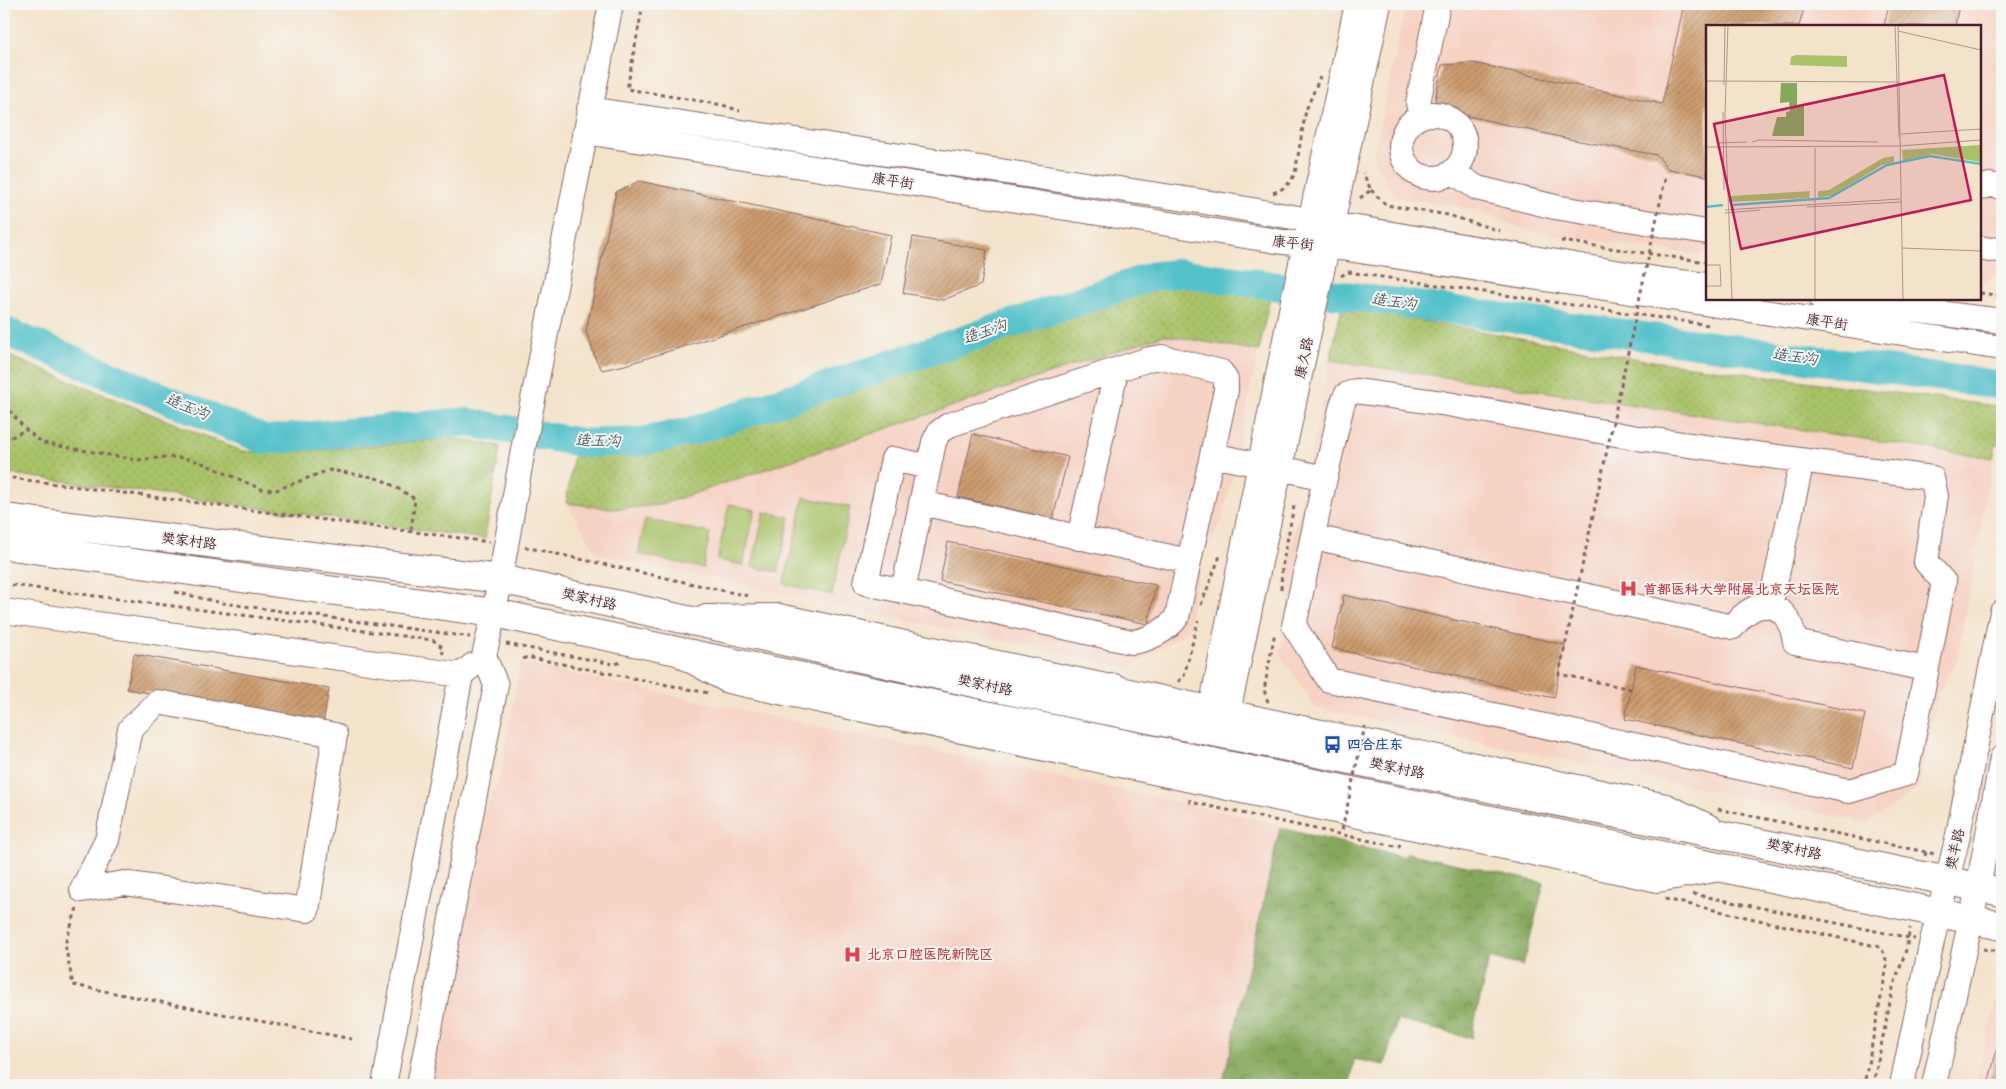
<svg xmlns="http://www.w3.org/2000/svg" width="2006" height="1089" font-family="Pangolin,'LXGW WenKai TC',sans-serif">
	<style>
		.built { fill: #f6d2c3 }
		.green { fill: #a8c268; stroke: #79704a }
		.forest { fill: url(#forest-crowns); stroke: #686444 }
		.park { fill: url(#park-dots); stroke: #79704a }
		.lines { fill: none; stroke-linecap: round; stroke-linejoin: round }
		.river { stroke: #53c1ca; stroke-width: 29 }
		.building { fill: url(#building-hatch) }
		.minor-casing { stroke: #866463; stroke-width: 26 }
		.major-casing { stroke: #866463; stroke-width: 30 }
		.path { stroke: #866463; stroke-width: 3; stroke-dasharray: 4 4; stroke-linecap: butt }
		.minor { stroke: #fff; stroke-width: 24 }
		.major { stroke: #fff; stroke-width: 28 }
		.path-bridge { stroke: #866463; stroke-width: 3; stroke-dasharray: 4 4; stroke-linecap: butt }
		.labels { text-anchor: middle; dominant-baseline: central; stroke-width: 4; stroke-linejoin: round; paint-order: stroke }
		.street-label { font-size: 14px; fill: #4a1f2b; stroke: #f6f6f2 }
		.health-label { font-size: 14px; font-weight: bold; fill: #be3a42; stroke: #f6f6f2; text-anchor: start }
		.transit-label { font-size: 14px; font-weight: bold; fill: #164399; stroke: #f6f6f2; text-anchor: start }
		.water-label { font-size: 15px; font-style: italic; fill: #4d5863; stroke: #f6f6f2 }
		.inset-river { fill: none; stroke: #53c1ca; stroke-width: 2.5 }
		.inset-road { fill: none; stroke: #b0958b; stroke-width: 1 }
		.view { fill: #c2185b; fill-opacity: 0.15; stroke: #c2185b; stroke-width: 2.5 }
		.inset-edge { fill: none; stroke: #4a1f2b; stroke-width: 2.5 }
	</style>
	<defs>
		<pattern id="forest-crowns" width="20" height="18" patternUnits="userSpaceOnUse" patternTransform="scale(1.25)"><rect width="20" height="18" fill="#86a85c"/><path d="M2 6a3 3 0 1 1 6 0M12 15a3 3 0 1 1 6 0" fill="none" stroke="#70884c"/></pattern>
		<pattern id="park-dots" width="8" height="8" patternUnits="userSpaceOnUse" patternTransform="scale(1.25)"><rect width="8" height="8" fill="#a8c268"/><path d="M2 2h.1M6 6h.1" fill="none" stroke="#92a65a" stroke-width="1.8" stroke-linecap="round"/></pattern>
		<pattern id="building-hatch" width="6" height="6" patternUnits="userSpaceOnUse" patternTransform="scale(1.25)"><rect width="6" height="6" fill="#cd9c6e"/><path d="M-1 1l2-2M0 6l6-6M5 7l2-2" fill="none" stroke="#a87f5b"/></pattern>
	</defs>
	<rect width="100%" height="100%" fill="#f6f6f2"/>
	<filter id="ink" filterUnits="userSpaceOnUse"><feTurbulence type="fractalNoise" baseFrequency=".02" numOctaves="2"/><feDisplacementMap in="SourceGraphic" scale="10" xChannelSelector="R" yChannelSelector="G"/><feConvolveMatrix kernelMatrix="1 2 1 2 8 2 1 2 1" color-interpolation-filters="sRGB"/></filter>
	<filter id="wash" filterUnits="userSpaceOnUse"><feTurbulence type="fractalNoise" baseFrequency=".0096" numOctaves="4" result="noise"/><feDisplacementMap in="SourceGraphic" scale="20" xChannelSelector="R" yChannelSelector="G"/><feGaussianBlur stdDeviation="1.12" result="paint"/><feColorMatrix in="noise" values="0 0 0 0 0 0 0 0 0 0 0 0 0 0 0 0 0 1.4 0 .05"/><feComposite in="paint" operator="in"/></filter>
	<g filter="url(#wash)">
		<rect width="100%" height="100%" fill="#f4e3cb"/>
		<path class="built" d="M1406,4H2002V271L1980,285V26H1707V256L1527,231L1477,210L1395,197L1373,158Z
			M1164,335L1259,351L1222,522L1201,556L1187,631L1130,668L598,554L566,503L613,509L660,505Z
			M1330,360L1993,458L1957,661L1938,694L1919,788L1867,823L1316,708L1279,653L1288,612V565Z
			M520,663L1281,824L1223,1082L1238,1085H452L429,1080L480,820L500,777Z
			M2002,989V1085H1974L1998,994Z"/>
		<path class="green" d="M804,497L850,507L832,595L784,584Z
			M729,504L755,510L743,565L717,560Z
			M764,512L790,517L778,572L752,567Z
			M645,519L710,533L703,568L638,554Z"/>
		<path class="forest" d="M1280,828L1403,857L1407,853L1544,883L1523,966L1489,958L1471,1038L1397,1020L1385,1065L1354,1059L1350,1085H1238L1223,1082Z"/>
		<path class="park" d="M1178,284L1270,296L1259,351L1164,335L660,505L613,509L566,503L574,454L643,452L679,447L1131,292L1155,285Z
			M1342,307L1645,360L2002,407V445L1996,444L1993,458L1330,360Z
			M4,354L242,451L269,453L350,448L448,438L500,446L485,539L4,473Z"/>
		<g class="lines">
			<path class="river" d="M4,331L265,440L465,422L584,443L640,442L693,431L1153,276L1181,273L1992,384"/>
		</g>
		<g id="blocks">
			<path class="building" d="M1684,4H1805L1799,26H1707V176L1668,169L1657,155L1569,139L1464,115L1442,106L1435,100L1442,65L1473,63L1662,104Z
				M1889,4H1959L1955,26H1884Z
				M639,181L891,235L881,284L625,365L602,370L596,360L586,331L616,192Z
				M913,237L987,250L981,285L943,300L903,293Z
				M973,434L1068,457L1053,519L958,497Z
				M948,542L1156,585L1148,624L940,581Z
				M1344,595L1565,645L1554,698L1332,648Z
				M134,654L329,689L323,723L127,689Z
				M1636,665L1865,714L1853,768L1625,719Z
				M2002,1028V1085H1988Z"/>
		</g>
	</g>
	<g filter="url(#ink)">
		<use href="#blocks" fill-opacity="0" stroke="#866463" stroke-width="1"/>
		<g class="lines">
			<defs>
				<path id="minor" d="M589,109L1205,202L1662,280L1707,285
					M1401 146a32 32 0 1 1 64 0a32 32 0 1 1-64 0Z
					M1421,116L1418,103L1438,4
					M585,132L1283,242L1327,246L2002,348
					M1453,172L1477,188L1555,207L1707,232
					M1980,188L1990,185L2002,187
					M1980,248L1990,250L2002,249
					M1822,299L2002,321
					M1212,455L1177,617C1168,630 1147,641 1131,642L903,591L934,442L939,432L949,425L1149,359L1162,357L1221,372L1226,380V390L1212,455L1260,465
					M1280,468L1325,478L1294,626L1329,680L1849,791L1906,774L1944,582L1926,562L1936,496L1932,478L1638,438L1442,403L1356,391L1346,395L1342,405L1325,478
					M921,503L1189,561
					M1313,537L1733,627C1757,594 1789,600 1795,642L1926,669
					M1079,538L1116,371
					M903,591L866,583L893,459L929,467
					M1770,606L1802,461
					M4,611L461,675
					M706,617L779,616L1666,806L1710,827
					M684,657L728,681L1658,880L1720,869
					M158,702L335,735L307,910L124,883L82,890L107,840L130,729Z
					M1211,708L1291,310L1357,4
					M1228,712L1379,4
					M384,1085L461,675L473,665
					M419,1085L496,685L484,656L494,613L523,450L611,4
					M1902,1085L1932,941L1957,840L2002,612
					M1934,1085L1978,888L2002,758"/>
				<path id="major" d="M4,518L500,579L1016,692L2002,892
					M4,545L494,613L2002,926
					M1077,704L1114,688"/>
			</defs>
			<use href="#minor" class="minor-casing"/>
			<use href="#major" class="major-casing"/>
			<path class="path" d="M643,4L627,89L723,105L740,111
				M1371,190L1386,205L1448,215L1500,231
				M1273,193C1284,189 1290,184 1295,173L1306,110L1320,77
				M1360,198L1371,190L1363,173
				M1561,241L1707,262
				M1341,276L1348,272L1709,325
				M1980,293L2002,296
				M4,404L26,430L43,443L137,460L167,457L184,458L200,462L261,489L276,490L329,470L373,477L387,482L415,499L411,531
				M4,441L25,430
				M4,477L489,542
				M525,547L748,596
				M4,584L433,640L442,647L443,654
				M1281,589L1282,567L1294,506
				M175,592L222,603L470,637
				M1201,605L1221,553
				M506,644L614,664L622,662
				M523,659L527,657L708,693
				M1178,682L1184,676L1198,621
				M1268,702L1264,690L1275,632
				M1190,799V802L1399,847L1400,843
				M1718,809L1926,852
				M1925,856L1926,852L1935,854
				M1693,894L1915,939
				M1665,899L1880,947L1885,955L1887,966L1864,1085
				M77,908L65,944L73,985L352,1039
				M1983,949L2002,951
				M1873,1085L1893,988L1906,950L1910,928"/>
			<use href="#minor" class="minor"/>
			<use href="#major" class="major"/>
			<path class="path-bridge" d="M1631,689L1559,674L1666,175
				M1342,830L1365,726"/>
		</g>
	</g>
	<defs>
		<symbol id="hospital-bare" viewBox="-9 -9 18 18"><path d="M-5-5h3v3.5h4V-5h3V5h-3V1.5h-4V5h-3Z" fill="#e0444e" stroke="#f6f6f2" stroke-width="2.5" paint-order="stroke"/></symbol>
		<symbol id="bus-bare" viewBox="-9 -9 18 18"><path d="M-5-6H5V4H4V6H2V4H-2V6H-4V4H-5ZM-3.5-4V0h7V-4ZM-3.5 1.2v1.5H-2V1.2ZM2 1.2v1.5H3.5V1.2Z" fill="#1a4fb4" stroke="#f6f6f2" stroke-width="2.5" paint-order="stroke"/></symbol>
	</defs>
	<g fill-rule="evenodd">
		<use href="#hospital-bare" x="1616" y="576" width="25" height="25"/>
		<use href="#bus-bare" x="1320" y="732" width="25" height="25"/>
		<use href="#hospital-bare" x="840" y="942" width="25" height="25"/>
	</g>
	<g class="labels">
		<g class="street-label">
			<text transform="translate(893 181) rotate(9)">康平街</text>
			<text transform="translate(1293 243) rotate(6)">康平街</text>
			<text transform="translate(1827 322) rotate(9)">康平街</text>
			<text transform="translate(1304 358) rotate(-78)">康久路</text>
			<text transform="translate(189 541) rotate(7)">樊家村路</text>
			<text transform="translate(589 599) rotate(13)">樊家村路</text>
			<text transform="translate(985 685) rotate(12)">樊家村路</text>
			<text transform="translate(1397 768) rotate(12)">樊家村路</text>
			<text transform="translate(1794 849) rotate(12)">樊家村路</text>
			<text transform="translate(1955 849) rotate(-77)">樊羊路</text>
		</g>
		<g class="health-label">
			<text x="1643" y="589">首都医科大学附属北京天坛医院</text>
			<text x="867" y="954">北京口腔医院新院区</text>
		</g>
		<g class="transit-label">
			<text x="1347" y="744">四合庄东</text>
		</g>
		<g class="water-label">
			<text transform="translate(1394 302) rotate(8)">造玉沟</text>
			<text transform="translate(985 332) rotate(-19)">造玉沟</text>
			<text transform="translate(1795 357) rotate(8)">造玉沟</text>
			<text transform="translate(187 407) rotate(23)">造玉沟</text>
			<text transform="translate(598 441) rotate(2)">造玉沟</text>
		</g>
	</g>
	<g transform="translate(1706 25)">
		<rect width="275" height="275" fill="#f4e3cb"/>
		<path d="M75,58H91V81H98V111H66L71,92H80V87L84,86L83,77L74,78Z" fill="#86a85c"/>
		<path d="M90,30L141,31V42L84,40L85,32ZM275,120V137L226,129L197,136L196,125ZM188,131V137L176,140L125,171L112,172V166L123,165L177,133ZM104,166L103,173L22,177L25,171Z" fill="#a8c268"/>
		<path class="inset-river" d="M27,180L123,173L181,140L224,131L275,139M0,182L17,180"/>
		<path class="inset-road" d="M22,0L19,90L26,275M189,0L193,112M192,0L197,275M192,6L275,25M0,56L194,57M18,60L19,0M17,87L18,165M195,109L275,104M46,117L53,115L172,117M12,118L41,117M0,122L193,121L275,115M109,123V275M101,182L195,177M19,185L194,174M19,188L54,185M196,223L275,226M0,240H14L15,261H0"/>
		<path class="view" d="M238,50L265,175L35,224L8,99Z"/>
		<rect width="275" height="275" class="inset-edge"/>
	</g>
	<rect width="2006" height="1089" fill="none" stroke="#f6f6f2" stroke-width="20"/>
</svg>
